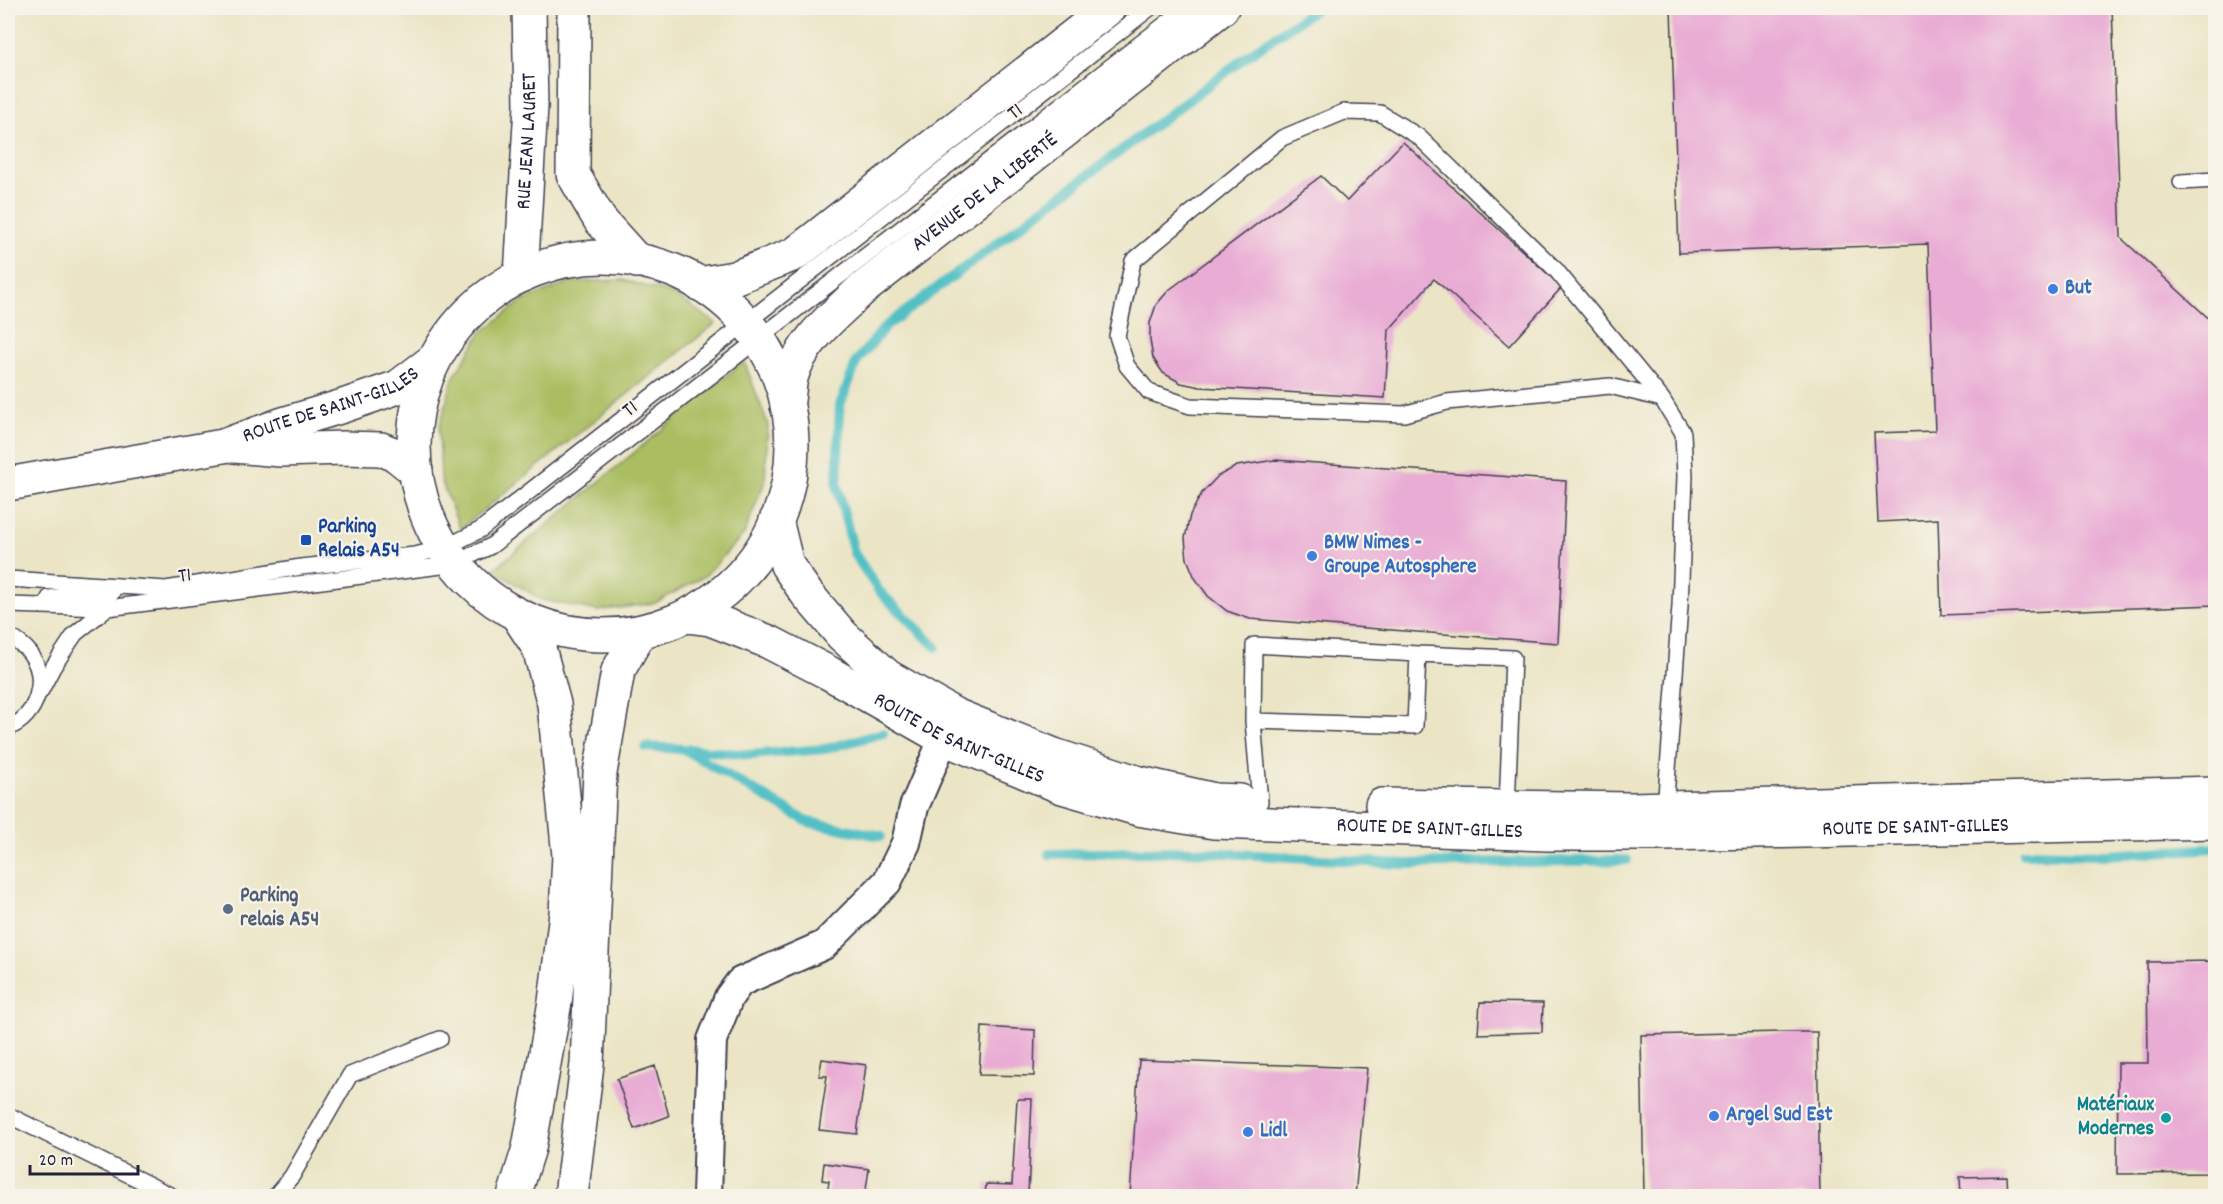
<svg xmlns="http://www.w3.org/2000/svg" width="2223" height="1204" font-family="Dekko,sans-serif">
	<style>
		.green { fill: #aabd61; stroke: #66704e; stroke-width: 1.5 }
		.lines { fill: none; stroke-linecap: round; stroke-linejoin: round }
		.stream { stroke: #51bfc5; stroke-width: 10 }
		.building { fill: #e9acd4 }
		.lane-casing { stroke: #403f50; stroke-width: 18 }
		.street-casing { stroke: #403f50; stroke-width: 32 }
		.secondary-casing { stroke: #403f50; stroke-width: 36 }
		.primary-casing { stroke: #403f50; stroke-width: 36 }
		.highway-casing { stroke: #403f50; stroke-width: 36 }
		.lane { stroke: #fff; stroke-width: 15 }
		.street { stroke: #fff; stroke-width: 28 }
		.secondary { stroke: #fff; stroke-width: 33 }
		.primary { stroke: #fff; stroke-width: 33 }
		.highway { stroke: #fff; stroke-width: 33 }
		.shop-dot { fill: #3f7fe0; stroke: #f7f3e8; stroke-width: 2 }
		.transit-dot { fill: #1a4fb4; stroke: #f7f3e8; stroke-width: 2 }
		.service-dot { fill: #5c6f8a; stroke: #f7f3e8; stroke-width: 2 }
		.culture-dot { fill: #0f9aa8; stroke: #f7f3e8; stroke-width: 2 }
		.labels { text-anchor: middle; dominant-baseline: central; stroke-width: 4.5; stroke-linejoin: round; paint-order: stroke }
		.street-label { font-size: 21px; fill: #22223b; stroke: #f7f3e8 }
		.shop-label { font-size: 21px; font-weight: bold; fill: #366cbe; stroke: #f7f3e8; text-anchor: start }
		.transit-label { font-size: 21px; font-weight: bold; fill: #164399; stroke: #f7f3e8; text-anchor: start }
		.service-label { font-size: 21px; font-weight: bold; fill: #4e5e75; stroke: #f7f3e8; text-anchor: start }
		.culture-label { font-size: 21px; font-weight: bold; fill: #0d838f; stroke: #f7f3e8; text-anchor: end }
	</style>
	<rect width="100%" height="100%" fill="#f7f3e8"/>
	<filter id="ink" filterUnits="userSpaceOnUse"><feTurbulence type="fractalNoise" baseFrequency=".0167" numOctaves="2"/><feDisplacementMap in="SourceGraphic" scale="12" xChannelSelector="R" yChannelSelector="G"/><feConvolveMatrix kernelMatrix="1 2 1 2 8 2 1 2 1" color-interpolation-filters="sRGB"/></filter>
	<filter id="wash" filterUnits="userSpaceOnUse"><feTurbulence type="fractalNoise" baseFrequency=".008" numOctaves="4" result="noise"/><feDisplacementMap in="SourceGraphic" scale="24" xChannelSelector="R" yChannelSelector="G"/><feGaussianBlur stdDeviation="1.35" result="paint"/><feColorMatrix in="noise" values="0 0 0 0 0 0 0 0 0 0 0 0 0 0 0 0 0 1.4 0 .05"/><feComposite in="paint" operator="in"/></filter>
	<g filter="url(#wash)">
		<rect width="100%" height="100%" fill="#ebe5c6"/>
		<path class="green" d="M623,280L673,294L716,323L460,529L441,480L439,428L453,378L481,333L522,301L571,282Z
			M744,361L768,424L765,481L744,534L705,576L655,603L598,611L542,600L493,570Z"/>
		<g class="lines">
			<path class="stream" d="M936,647L879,591L854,553L837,485L840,405L857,361L885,327L1254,51L1317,8
				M646,747L683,749L808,822L881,836
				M688,749L748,755L825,749L883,733
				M2023,853L2106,855L2216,848
				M1049,854L1190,851L1402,864L1627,860"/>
		</g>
		<g id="blocks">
			<path class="building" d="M1671,8H2112L2121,238L2216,325V605L1941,615L1938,519L1878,522L1874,433L1935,431L1928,244L1679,253Z
				M1403,142L1562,287L1509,346L1434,279L1389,330L1385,398L1200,387L1181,383L1163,373L1153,358L1150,340V323L1156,305L1169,290L1321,176L1347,201Z
				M1275,460L1566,481L1558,643L1250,619L1227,611L1208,596L1195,578L1187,559L1185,538L1190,515L1202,493L1218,476L1237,466Z
				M2216,961V1173L2117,1174L2118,1063H2148L2147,962Z
				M1480,1002L1543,1003L1542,1032L1478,1034Z
				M982,1027L1035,1030L1034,1076L979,1075Z
				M1783,1032H1817L1820,1196H1644L1641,1035Z
				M822,1059L866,1065L857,1134L819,1130L827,1076H819Z
				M1139,1060L1367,1068L1355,1196H1130Z
				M655,1066L669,1116L634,1129L617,1079Z
				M1017,1099H1032L1028,1196H985L986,1184L1012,1185Z
				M824,1163L869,1169L865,1196H827L829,1181L822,1180Z
				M2007,1176L2008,1196H1961L1960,1177Z"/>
		</g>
	</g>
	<g filter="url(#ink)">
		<use href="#blocks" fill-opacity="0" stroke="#403f50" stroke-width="1.5"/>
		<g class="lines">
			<defs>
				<path id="lane" d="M2181,182L2216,180
					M1662,399L1610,386L1447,402L1404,414L1190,406L1149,392L1127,366L1117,336L1133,261L1282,138L1344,112L1380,113L1419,137L1556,270L1662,399L1683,433L1685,476L1680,606L1665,810
					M8,579L166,589L301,567L415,555L444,548L480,530L1150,8
					M49,598L112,593
					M8,605L107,608L441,566L455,563L491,546L1186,8
					M8,636C16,640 24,645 30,653C49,679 37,717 8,728
					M1418,654L1513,658L1507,807
					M40,692L53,667L75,634L107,608
					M1253,721L1254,645L1418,654L1415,726L1253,721L1260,802
					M8,1115L172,1196
					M275,1196L292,1176L350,1075L440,1039"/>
				<path id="street" d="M707,1196L712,1040L729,997L740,982L824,945L887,882L906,843L914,807L952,719"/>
				<g id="secondary">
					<path d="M574,8L573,174L600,220L637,261"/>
					<path id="s1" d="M521,276L531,106L529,8"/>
					<path d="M234,446L281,450L343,448L381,449L396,455L416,471"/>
					<path id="s2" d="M8,484L223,446L283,424L343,406L398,387L435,359"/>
					<path d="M776,520L787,565L807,594L842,635L887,676L955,715L1054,755L1136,782L1215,800L1240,801"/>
					<path id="s3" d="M687,616L710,619L769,642L829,673L943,738L1062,787L1138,809L1214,822L1548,834H1664L2216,822"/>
					<path d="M1382,805L1632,809L2216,793"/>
				</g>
				<g id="primary">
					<circle cx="603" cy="446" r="189"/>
					<path d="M699,284L734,278L795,254L1109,8"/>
					<path id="s4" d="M787,406C789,397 789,387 791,378C801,341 834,316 860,291L1222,8"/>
				</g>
				<path id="highway" d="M514,1196L529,1148L555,1002L566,913L569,856L554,704L539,648L518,616
					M571,1196L587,1064L600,773L618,671L640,632"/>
			</defs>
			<use href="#lane" class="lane-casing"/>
			<use href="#street" class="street-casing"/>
			<use href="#secondary" class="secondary-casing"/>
			<use href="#primary" class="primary-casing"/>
			<use href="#highway" class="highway-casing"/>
			<use href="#lane" class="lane"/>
			<use href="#street" class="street"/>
			<use href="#secondary" class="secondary"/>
			<use href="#primary" class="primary"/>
			<use href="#highway" class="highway"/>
		</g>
	</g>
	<g class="shop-dot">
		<circle cx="2053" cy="289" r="6"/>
		<circle cx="1312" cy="556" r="6"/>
		<circle cx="1714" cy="1116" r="6"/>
		<circle cx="1248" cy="1132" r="6"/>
	</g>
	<rect class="transit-dot" x="300" y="534" width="12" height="12" rx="3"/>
	<circle class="service-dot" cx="228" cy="909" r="6"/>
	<circle class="culture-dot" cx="2166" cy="1118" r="6"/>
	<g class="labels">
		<g class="street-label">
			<text transform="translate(1016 113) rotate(-37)">T1</text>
			<text stroke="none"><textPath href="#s1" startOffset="135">RUE JEAN LAURET</textPath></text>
			<text stroke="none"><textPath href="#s4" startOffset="300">AVENUE DE LA LIBERTÉ</textPath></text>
			<text stroke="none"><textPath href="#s2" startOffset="334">ROUTE DE SAINT-GILLES</textPath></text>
			<text transform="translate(631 410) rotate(-38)">T1</text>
			<text transform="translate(185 577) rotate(-7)">T1</text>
			<text stroke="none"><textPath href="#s3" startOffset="300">ROUTE DE SAINT-GILLES</textPath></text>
			<text stroke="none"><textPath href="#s3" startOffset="1272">ROUTE DE SAINT-GILLES</textPath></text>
			<text stroke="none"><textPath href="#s3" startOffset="786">ROUTE DE SAINT-GILLES</textPath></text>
		</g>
		<g class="shop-label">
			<text x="2065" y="289">But</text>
			<text x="1324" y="544">BMW Nimes -<tspan x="1324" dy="24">Groupe Autosphere</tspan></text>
			<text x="1726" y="1116">Argel Sud Est</text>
			<text x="1260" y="1132">Lidl</text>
		</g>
		<g class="transit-label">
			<text x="318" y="528">Parking<tspan x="318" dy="24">Relais A54</tspan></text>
		</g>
		<g class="service-label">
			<text x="240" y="897">Parking<tspan x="240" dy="24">relais A54</tspan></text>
		</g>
		<g class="culture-label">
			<text x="2154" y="1106">Matériaux<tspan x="2154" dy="24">Modernes</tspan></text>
		</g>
	</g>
	<rect width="2223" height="1204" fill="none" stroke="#f7f3e8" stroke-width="30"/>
	<path d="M30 1165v9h108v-9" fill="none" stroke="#22223b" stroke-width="3"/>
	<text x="39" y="1165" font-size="18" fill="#22223b" stroke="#f7f3e8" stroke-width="4.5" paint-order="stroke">20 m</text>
</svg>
